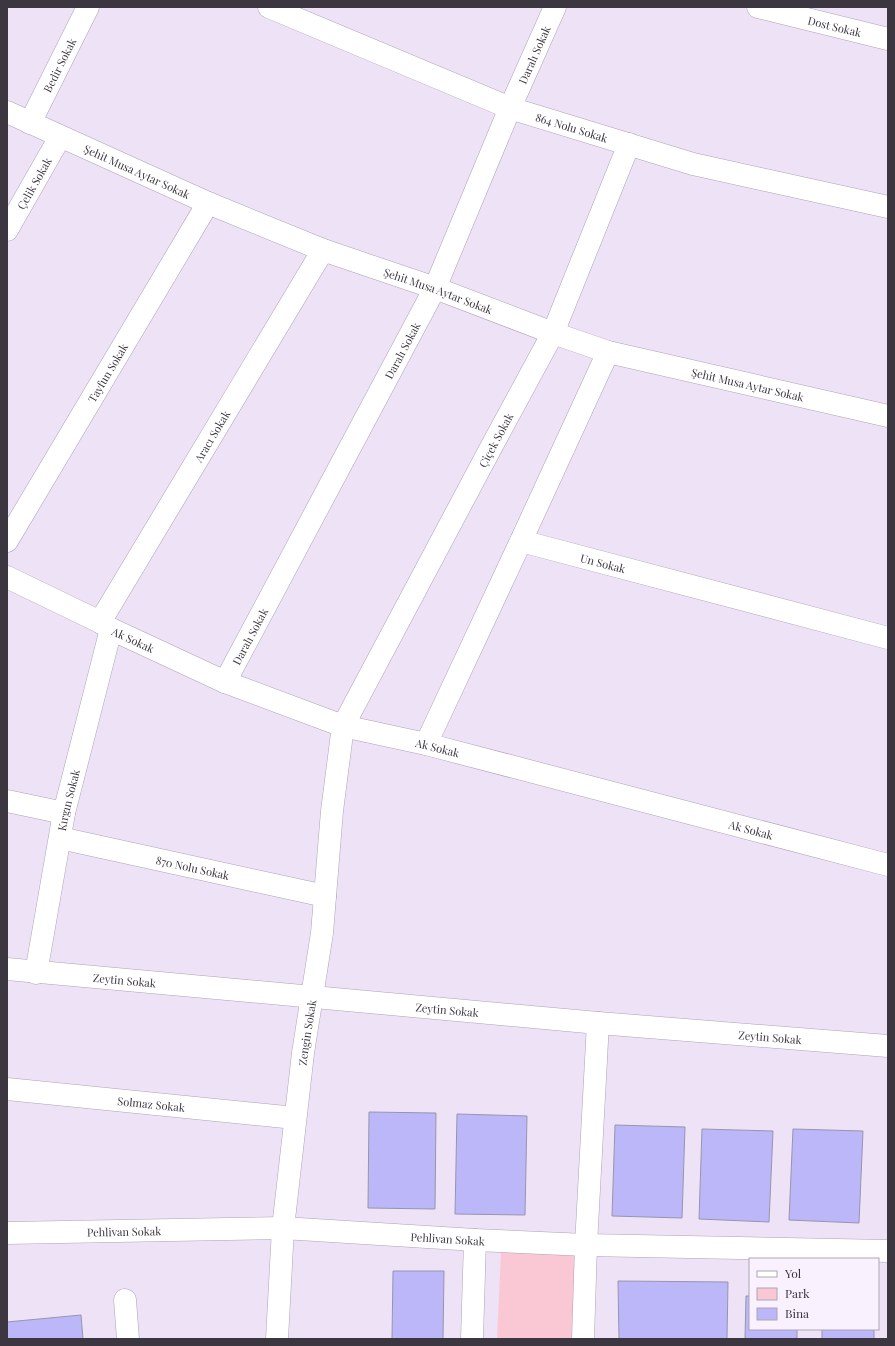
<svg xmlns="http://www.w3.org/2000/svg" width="895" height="1346" font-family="'Playfair Display',serif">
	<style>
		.green { fill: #fac7d5 }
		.building { fill: #bbb7f8; stroke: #9796ac }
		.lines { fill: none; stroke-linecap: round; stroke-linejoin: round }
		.minor-casing { stroke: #aea2b7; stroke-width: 23 }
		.minor { stroke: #fff; stroke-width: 22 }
		.labels { text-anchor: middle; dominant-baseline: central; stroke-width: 3.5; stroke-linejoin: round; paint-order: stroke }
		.street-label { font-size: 11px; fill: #3b363f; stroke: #f9f1fe }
	</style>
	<rect width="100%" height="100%" fill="#eee2f7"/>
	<path class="green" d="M501,1251L576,1255L573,1339H497Z"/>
	<path class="building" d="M369,1112L436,1113L435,1209L368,1208Z
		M457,1114L527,1116L525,1215L455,1214Z
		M615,1125L685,1127L682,1218L612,1216Z
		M702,1129L773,1131L769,1222L699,1219Z
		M793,1129L863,1131L859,1223L789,1220Z
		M393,1271H444L443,1339H392Z
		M618,1281L728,1282L727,1339H619Z
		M746,1296H750V1329H797V1339H745Z
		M81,1315L83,1339H7V1322Z
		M822,1329H874V1339H822Z"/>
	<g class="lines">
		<defs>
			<g id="minor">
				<path id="s1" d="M269,7L510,108L693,164L888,207"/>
				<path id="s2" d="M758,7L888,39"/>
				<path id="s3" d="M7,112L208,203L323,250L435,288L553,333L608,352L888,416"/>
				<path id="s4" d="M30,123L88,7"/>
				<path id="s5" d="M7,230L60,137"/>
				<path id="s6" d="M608,352L521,541L888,638"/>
				<path id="s7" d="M7,541L208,203"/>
				<path id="s8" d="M7,577L100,622L111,629L225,682L343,726L426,744L888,865"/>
				<path id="s9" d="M100,622L323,250"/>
				<path id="s10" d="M225,682L435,288L510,108L555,7"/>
				<path d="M426,744L521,541"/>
				<path d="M7,801L64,813"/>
				<path id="s11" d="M60,838L325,896"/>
				<path id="s12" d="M7,969L598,1023L888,1046"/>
				<path id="s13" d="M36,973L64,813L111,629"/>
				<path id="s14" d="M7,1089L295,1118"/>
				<path id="s15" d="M7,1233L283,1228L475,1240L586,1245L888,1251"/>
				<path d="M125,1300L128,1339"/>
				<path id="s16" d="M277,1339L283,1228L303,1053L322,933L332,811L343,726L487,455L553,333L629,144"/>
				<path d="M472,1339L475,1240"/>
				<path d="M583,1339L586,1245L598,1023"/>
			</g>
		</defs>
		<use href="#minor" class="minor-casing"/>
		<use href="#minor" class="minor"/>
	</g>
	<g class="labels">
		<g class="street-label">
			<text stroke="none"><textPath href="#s2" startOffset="79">Dost Sokak</textPath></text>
			<text stroke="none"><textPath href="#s10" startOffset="700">Daralı Sokak</textPath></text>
			<text stroke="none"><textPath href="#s4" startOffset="65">Bedir Sokak</textPath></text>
			<text stroke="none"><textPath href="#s1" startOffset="326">864 Nolu Sokak</textPath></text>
			<text stroke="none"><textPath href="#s3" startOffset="143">Şehit Musa Aytar Sokak</textPath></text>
			<text stroke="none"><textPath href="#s5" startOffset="54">Çelik Sokak</textPath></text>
			<text stroke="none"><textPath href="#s3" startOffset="467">Şehit Musa Aytar Sokak</textPath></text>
			<text stroke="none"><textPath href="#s10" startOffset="376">Daralı Sokak</textPath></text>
			<text stroke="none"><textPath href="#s7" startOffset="196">Tayfun Sokak</textPath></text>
			<text stroke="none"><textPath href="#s3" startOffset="791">Şehit Musa Aytar Sokak</textPath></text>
			<text stroke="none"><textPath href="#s9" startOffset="217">Aracı Sokak</textPath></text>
			<text stroke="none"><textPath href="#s16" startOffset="941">Çiçek Sokak</textPath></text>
			<text stroke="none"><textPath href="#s6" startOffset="293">Un Sokak</textPath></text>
			<text stroke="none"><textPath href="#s10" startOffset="52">Daralı Sokak</textPath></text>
			<text stroke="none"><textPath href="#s8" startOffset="141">Ak Sokak</textPath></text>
			<text stroke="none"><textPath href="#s8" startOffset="465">Ak Sokak</textPath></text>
			<text stroke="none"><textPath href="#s13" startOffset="176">Kırgın Sokak</textPath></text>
			<text stroke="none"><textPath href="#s8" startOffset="789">Ak Sokak</textPath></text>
			<text stroke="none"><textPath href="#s11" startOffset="136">870 Nolu Sokak</textPath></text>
			<text stroke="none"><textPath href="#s12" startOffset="118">Zeytin Sokak</textPath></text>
			<text stroke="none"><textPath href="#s12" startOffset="442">Zeytin Sokak</textPath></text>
			<text stroke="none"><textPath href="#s16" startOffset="308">Zengin Sokak</textPath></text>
			<text stroke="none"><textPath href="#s12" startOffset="766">Zeytin Sokak</textPath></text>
			<text stroke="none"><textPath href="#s14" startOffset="145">Solmaz Sokak</textPath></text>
			<text stroke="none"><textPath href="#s15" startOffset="117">Pehlivan Sokak</textPath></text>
			<text stroke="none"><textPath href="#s15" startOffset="441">Pehlivan Sokak</textPath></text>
		</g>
	</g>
	<rect width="895" height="1346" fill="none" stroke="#3b363f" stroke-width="16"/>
	<rect x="749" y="1258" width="130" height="72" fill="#f9f1fe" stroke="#ada6b2"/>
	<rect x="757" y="1271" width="20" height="6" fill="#ffffff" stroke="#ada6b2"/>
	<text x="785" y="1278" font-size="12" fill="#3b363f">Yol</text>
	<rect x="757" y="1288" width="20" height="12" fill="#fac7d5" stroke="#ada6b2"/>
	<text x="785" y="1298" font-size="12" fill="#3b363f">Park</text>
	<rect x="757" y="1308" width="20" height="12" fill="#bbb7f8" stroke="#ada6b2"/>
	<text x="785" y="1318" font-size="12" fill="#3b363f">Bina</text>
</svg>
